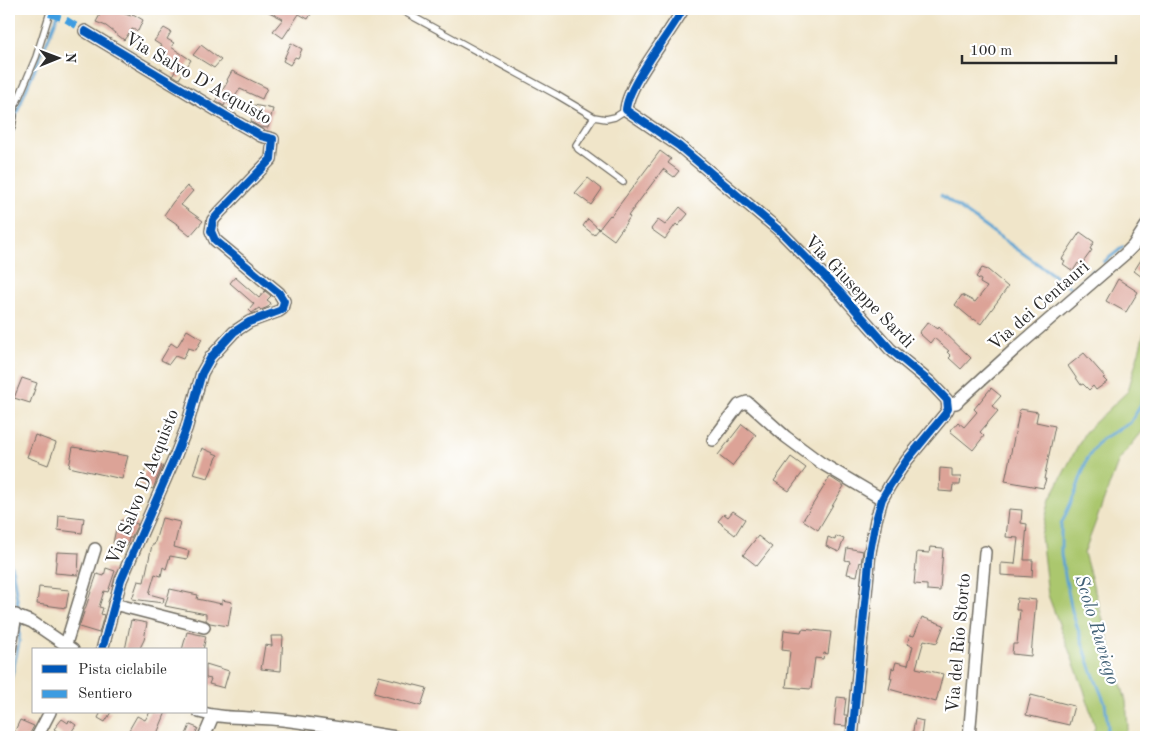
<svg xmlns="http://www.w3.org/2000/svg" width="1155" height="746" font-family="'Old Standard TT',serif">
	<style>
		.green { fill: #abc76e; stroke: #6b794c }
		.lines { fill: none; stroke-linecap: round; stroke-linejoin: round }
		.stream { stroke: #5ba3d2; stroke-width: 3 }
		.building { fill: #dca397 }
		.lane-casing { stroke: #706c62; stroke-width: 8 }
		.street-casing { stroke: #706c62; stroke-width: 14 }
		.lane { stroke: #fff; stroke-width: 5.5 }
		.street { stroke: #fff; stroke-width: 11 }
		.quiet { stroke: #3d9ce1; stroke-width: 6; stroke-dasharray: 12 6; stroke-linecap: butt }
		.cycleway-casing { stroke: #fff; stroke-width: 11 }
		.cycleway { stroke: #0057b8; stroke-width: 8 }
		.labels { text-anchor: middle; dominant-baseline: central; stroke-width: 4.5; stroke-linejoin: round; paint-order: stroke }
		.street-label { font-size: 18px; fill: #2b2b2b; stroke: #fff }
		.water-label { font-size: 19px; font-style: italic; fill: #416176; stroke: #fff }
	</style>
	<rect width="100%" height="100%" fill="#fff"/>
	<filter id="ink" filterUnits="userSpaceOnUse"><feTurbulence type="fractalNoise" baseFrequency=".02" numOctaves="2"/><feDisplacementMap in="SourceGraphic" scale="10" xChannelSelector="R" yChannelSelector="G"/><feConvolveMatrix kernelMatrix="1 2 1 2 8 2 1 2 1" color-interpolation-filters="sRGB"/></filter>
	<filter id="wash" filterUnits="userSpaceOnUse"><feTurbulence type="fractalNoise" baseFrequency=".0096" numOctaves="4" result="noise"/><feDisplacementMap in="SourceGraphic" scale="20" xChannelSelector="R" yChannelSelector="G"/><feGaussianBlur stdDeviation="1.12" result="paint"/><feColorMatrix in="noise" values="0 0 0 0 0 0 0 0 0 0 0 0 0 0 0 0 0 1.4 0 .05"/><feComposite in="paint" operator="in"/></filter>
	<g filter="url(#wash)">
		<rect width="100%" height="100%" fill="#f0e5c9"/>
		<path class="green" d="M1146,326V427L1119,460L1084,553L1126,701L1128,726L1125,737H1092L1095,727L1084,690L1048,595L1041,536L1050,499L1085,432L1128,391Z"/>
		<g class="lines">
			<path class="stream" d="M15,119C27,81 47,46 60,9
				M9,152L13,128
				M941,195L1073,289L1093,270
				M1140,226L1146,215
				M1104,262L1123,247
				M9,559L13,572L19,613
				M9,689L19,642L20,621
				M1104,737L1108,727L1105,703L1091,669L1072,611L1061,555V525L1076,491L1087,459L1100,440L1130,423L1141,405L1146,380"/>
		</g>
		<g id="blocks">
			<path class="building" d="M103,9H110L131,16L133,14L143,20L138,31L132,29L124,40L106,26L96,22Z
				M263,9H314L308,19L299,14L283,38L273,31L283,19Z
				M164,28L171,32L167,39L174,43L171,47L191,60L179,79L173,75L178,66L167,55L163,61L156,56L162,46L154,41Z
				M291,43L302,49L298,58L295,57L290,65L283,61Z
				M201,45L221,60L214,68L193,55Z
				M232,71L267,88L262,99L240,89L230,104L226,102L224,106L216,101L228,81L227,80Z
				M254,105L273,109L268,128L260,127L251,122Z
				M660,151L671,159L668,163L679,171L674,177L663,169L628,216L630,217L614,240L599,229L594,235L583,226L588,219L599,229L610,215L611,216L617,208Z
				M588,178L602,189L591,205L575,193Z
				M187,186L193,191L181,205L203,221L190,236L179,227L180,226L164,215L173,202Z
				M680,207L688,214L678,226L676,224L665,239L651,229L658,220L665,225Z
				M1080,232L1094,242L1090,249L1092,250L1081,265L1078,263L1073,271L1063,264L1065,261L1062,259Z
				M1146,252V280L1134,271Z
				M982,268L988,270L1008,287L981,324L974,319L973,320L955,305L962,295L975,302L987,287L980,283L981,280L976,277Z
				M235,277L259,298L265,291L271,296L267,300L271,303L268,307L261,310L259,308L252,313L249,310L254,304L230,283Z
				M1118,279L1138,292L1126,312L1106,301Z
				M928,322L938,329L939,327L971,358L961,369L949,358L951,356L947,352L949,351L934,338L930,343L919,333Z
				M187,330L202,339L196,350L188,348L183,359L175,356L169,364L161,360L171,343L177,347Z
				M1084,353L1105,377L1103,378L1107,382L1096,390L1093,386L1089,390L1083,384L1081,385L1068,366Z
				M22,378L37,383L30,403L14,398Z
				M991,388L1001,396L992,406L998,411L980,432L984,436L973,450L950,431L958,422L964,427L977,412L974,409Z
				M1020,409L1038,412L1036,422L1055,426L1044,479H1046L1043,488L1005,481Z
				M742,424L756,435L732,466L718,455Z
				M35,435L56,443L48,465L27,457Z
				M73,447L128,456L122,479L69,467Z
				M202,448L218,455L208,478L193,474Z
				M791,457L806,468L789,491L774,481Z
				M155,462L162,466L153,489L140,485L148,463L153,465Z
				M940,468L952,469V477H961L960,485H953L952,492L939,491Z
				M830,477L844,486L818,530L803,520Z
				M1009,509L1022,510L1021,523L1027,524L1024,560H1033L1032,577L1001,575V563L1015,564L1018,538L1006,537Z
				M733,511L745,519L735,535L722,525V524L718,521L724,514L728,517Z
				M59,515L84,518L82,533L58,530Z
				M162,518L180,522L174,547L189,551L187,559L170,556L166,569L163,567L161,576L155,574L149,594L164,598L163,603L132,599L138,581L144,582L152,545H154Z
				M121,520L138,524L131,538H129L127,546L113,543L116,529H118Z
				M758,536L772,547L757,566L743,555Z
				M836,536L844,539L839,552L826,546L828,537L835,540Z
				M930,547L943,548L940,591L927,590V585L914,584L917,552L929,553Z
				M847,548L863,551L861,563L860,562L857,576L847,574L850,561L845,560Z
				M57,552L79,553L78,575L55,573Z
				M106,568L115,571L108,592L104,591L99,607L103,608L101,614L104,615L99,633L79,627L97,574L104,576Z
				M39,587L69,590L66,608L37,604Z
				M170,589L198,595L197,599L222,604V600L232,602L228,626L210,623L206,620V614L165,606Z
				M1017,598L1036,600L1031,656L1012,654L1013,644H1017L1020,610H1016Z
				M922,617L944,625L937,643L924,640L916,668L943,674L936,702L889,689L892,678H890L892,668L894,669L896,662L908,665L913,646L907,644L910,635L914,636Z
				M131,620L147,623L144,640L139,650H125Z
				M802,629L831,632L828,654L824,653L823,659L815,658L811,689L786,687L790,651L782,650L784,630L801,632Z
				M187,632L206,636L203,650H182Z
				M271,636H283L281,671L261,669L265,645L272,646Z
				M206,664L229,671L224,688L209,684L211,679L206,678Z
				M379,676L427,688L421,706L374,693Z
				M1031,695L1074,706L1069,725L1026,715Z
				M837,697L846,698L844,715H847L846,726L834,725Z
				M101,712H111L105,722L98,718Z
				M150,712H166L156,736L154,737H125L137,716L145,720Z
				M62,719L68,723L69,720L76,725L68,737H65L54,729Z
				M915,719L923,721L921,737H912Z
				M20,720L34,726L28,737H12Z
				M190,725L198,728L194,737H185Z"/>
		</g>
	</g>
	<g filter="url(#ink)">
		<use href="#blocks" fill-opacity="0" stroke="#706c62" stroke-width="1"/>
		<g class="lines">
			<defs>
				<path id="lane" d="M399,9L557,95L594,117L606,119L615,117L626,110
					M11,116L36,57L51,9
					M594,117L576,145L578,149L623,182"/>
				<path id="street" d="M683,9C670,34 627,85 626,110L679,146L781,232L838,290L890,349L931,383L947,400L948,409L945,414L907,460L890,485L882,499L876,520L870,552L852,737
					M85,31L238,123L261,136L273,139L271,159L219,213L213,220L211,231L215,240L279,293L284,301L282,309L279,311L249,322L234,332L211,357L202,373L186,429L175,457L121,580L102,650
					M9,127L11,116
					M948,404L956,403L960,399L1014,350L1125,254L1133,246L1146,226
					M713,440L739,405L747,402L786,437L821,463L882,499
					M114,604L204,627
					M9,613L32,622L73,650
					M66,644L95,549
					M9,656L16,615
					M199,712C223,719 247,717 272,719C314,723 354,730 395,737
					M37,737L50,712
					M204,737L213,716
					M969,737L985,552"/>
			</defs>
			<use href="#lane" class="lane-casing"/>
			<use href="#street" class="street-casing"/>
			<use href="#lane" class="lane"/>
			<use href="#street" class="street"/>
			<path class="quiet" d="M49,14L65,19L85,31"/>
			<defs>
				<path id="cycleway" d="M683,9C670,34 627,85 626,110L679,146L781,232L838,290L890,349L931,383L947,400L948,409L945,414L907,460L890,485L882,499L876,520L870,552L852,737
					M85,31L238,123L261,136L273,139L271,159L219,213L213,220L211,231L215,240L279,293L284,301L282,309L279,311L249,322L234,332L211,357L202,373L186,429L175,457L121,580L102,650"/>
			</defs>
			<use href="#cycleway" class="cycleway-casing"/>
			<use href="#cycleway" class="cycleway"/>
		</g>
	</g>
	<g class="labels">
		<g class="street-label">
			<text transform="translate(198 79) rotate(30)">Via Salvo D'Acquisto</text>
			<text transform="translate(859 292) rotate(46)">Via Giuseppe Sardi</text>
			<text transform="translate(1039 306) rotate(-41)">Via dei Centauri</text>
			<text transform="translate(143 487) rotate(-68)">Via Salvo D'Acquisto</text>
			<text transform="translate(959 643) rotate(-85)">Via del Rio Storto</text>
		</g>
		<g class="water-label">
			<text transform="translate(1096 630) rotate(73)">Scolo Ruviego</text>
		</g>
	</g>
	<rect width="1155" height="746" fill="none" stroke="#fff" stroke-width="30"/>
	<rect x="32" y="648" width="175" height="65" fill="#ffffff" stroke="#aaaaaa"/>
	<rect x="42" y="665" width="25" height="8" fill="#0057b8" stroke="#aaaaaa"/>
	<text x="78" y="674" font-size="15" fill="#2b2b2b">Pista ciclabile</text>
	<rect x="42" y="690" width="25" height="8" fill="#3d9ce1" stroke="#aaaaaa"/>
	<text x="78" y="698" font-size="15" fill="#2b2b2b">Sentiero</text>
	<g transform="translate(58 58) rotate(89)" stroke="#ffffff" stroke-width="4" paint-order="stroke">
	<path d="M0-4L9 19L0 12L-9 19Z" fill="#2b2b2b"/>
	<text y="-8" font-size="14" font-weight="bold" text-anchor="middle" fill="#2b2b2b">N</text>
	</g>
	<path d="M962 55v8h154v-8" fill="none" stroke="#2b2b2b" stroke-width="2.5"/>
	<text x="970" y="55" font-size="15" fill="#2b2b2b" stroke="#ffffff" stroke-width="4" paint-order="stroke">100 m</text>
</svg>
